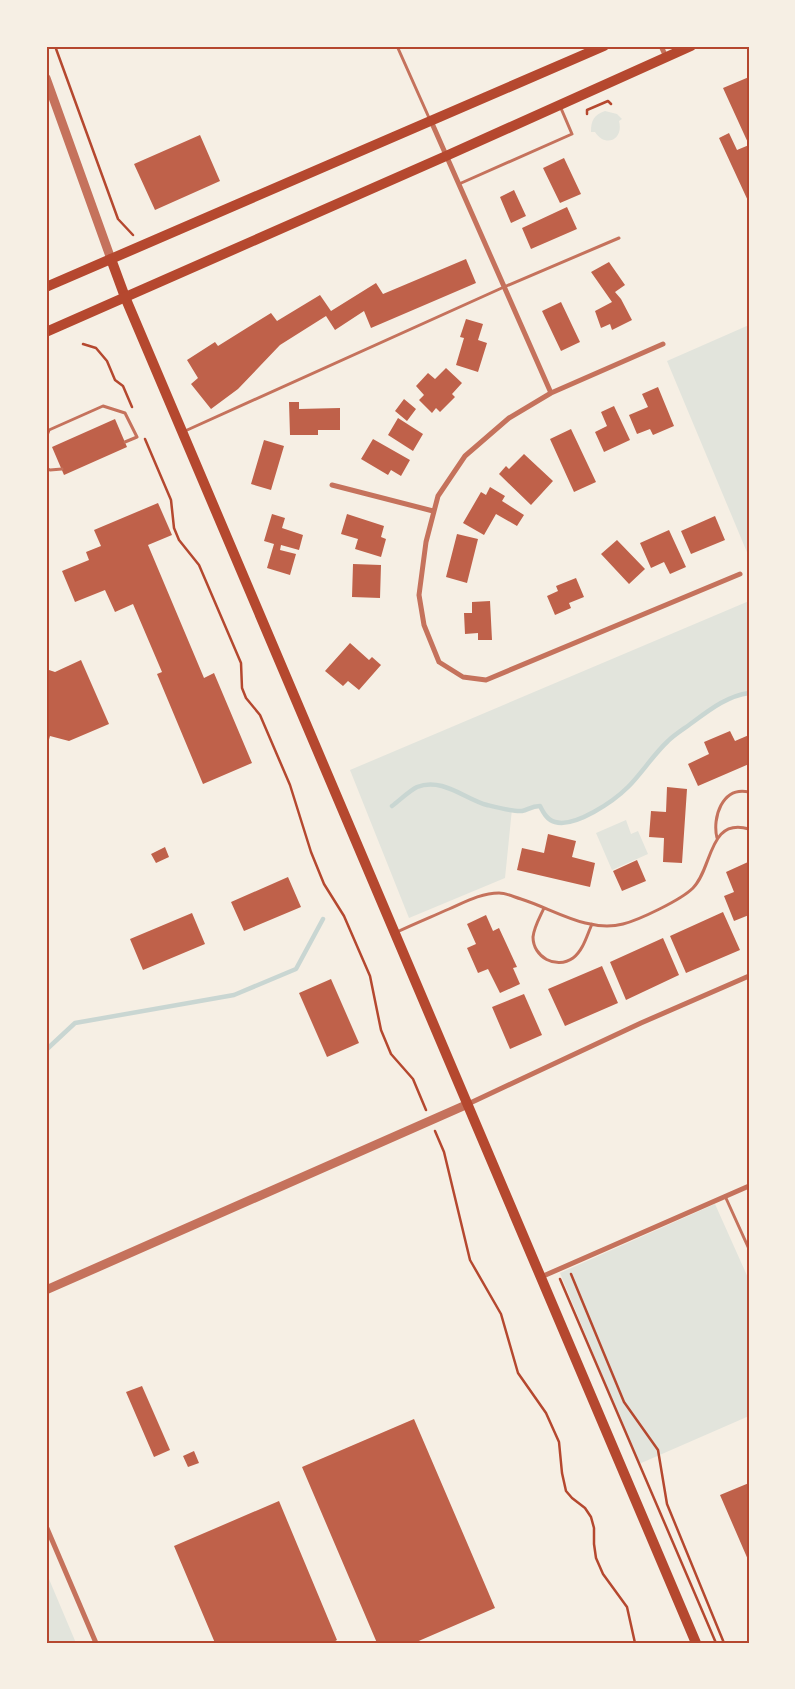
<svg xmlns="http://www.w3.org/2000/svg" width="795" height="1689" font-family="Montserrat,sans-serif">
	<style>
		.green { fill: #e2e4dc }
		.lines { fill: none; stroke-linecap: round; stroke-linejoin: round }
		.stream { stroke: #c9d6d2; stroke-width: 4.5 }
		.building { fill: #bf614a }
		.path { stroke: #b5482f; stroke-width: 2.5 }
		.service { stroke: #c5725c; stroke-width: 3 }
		.minor { stroke: #c5725c; stroke-width: 5 }
		.tertiary { stroke: #c5725c; stroke-width: 9 }
		.secondary { stroke: #b5482f; stroke-width: 10 }
		.primary { stroke: #b5482f; stroke-width: 10 }
		.neatline { fill: none; stroke: #b5482f; stroke-width: 2 }
	</style>
	<rect width="100%" height="100%" fill="#f6efe4"/>
	<path class="green" d="M605,111L617,114L622,119L619,121C624,140 605,148 595,132H591C591,120 594,115 605,111Z
		M749,325V557L667,361Z
		M749,601V693C726,696 707,712 689,725C682,730 674,735 668,741C653,755 642,773 628,787C614,801 575,828 554,822C547,820 543,812 540,806C529,806 524,811 512,809L505,878L409,918L350,770Z
		M626,820L631,834L638,831L648,854L612,870L596,833Z
		M715,1204L749,1280V1416L639,1464L560,1273Z
		M46,1572L76,1643H46Z"/>
	<g class="lines">
		<path class="stream" d="M392,806C400,800 409,791 417,787C442,777 465,799 487,805C495,807 514,812 522,811C528,810 531,806 540,806C543,812 547,820 555,822C575,828 614,801 628,787C642,773 653,755 668,741C674,735 682,730 689,725C707,712 726,696 749,693
			M46,1050L75,1023L234,995L296,969L323,919"/>
	</g>
	<path class="building" d="M749,77V145L723,88Z
		M729,133L737,150L749,145V203L719,138Z
		M200,135L220,181L155,210L134,164Z
		M564,158L581,194L560,203L543,168Z
		M514,190L526,216L511,223L500,197Z
		M567,207L577,229L531,249L522,228Z
		M466,259L476,283L371,328L364,311L335,330L326,316L280,345L238,389L211,409L191,384L198,378L187,360L215,342L218,346L271,313L277,321L320,295L331,311L376,283L383,294Z
		M609,262L625,285L615,292L621,299L632,320L612,330L610,324L601,328L595,311L612,302L591,272Z
		M561,302L580,342L561,351L542,311Z
		M466,319L483,324L478,340L487,343L478,372L456,365L464,338L460,337Z
		M446,368L462,383L452,394L455,397L440,412L436,408L432,413L419,400L424,395L416,386L428,373L435,379Z
		M658,387L674,426L653,435L650,429L637,434L629,415L648,407L642,394Z
		M404,399L416,409L407,421L395,411Z
		M289,402H299V409L340,408V430H318V435H290Z
		M614,406L630,440L604,452L595,432L607,426L601,412Z
		M398,418L423,434L413,451L388,435Z
		M115,419L127,447L64,475L52,447Z
		M571,429L596,482L574,492L550,439Z
		M373,439L410,460L401,476L391,470L388,475L361,459Z
		M264,440L284,446L271,490L251,484Z
		M524,454L553,481L531,505L499,474L506,466L509,469Z
		M490,487L505,496L502,501L524,515L517,526L496,514L484,535L463,523L481,492L486,495Z
		M158,503L172,535L148,545L204,678L214,673L252,763L203,784L157,674L162,672L133,604L115,612L105,590L75,602L62,571L89,560L86,552L101,546L94,530Z
		M272,514L285,518L282,528L303,535L299,550L281,545L280,550L296,554L290,575L267,568L274,544L264,541Z
		M347,514L384,526L381,537L386,539L381,557L355,549L358,539L341,534Z
		M715,516L725,540L691,554L681,531Z
		M669,530L686,567L670,574L664,562L651,568L640,543Z
		M457,534L478,539L467,583L446,577Z
		M617,540L645,569L629,584L601,554Z
		M353,564L381,565L380,598L352,597Z
		M576,578L584,597L569,603L571,608L555,615L547,596L558,591L556,586Z
		M490,601L492,640H478V633L465,634L464,613H472V602Z
		M350,643L369,660L372,657L381,665L359,690L348,681L343,686L325,671Z
		M81,660L109,724L69,741L50,736L46,750V669L55,672Z
		M730,731L735,741L749,735V764L698,786L688,764L709,754L704,742Z
		M667,787L687,789L682,863L663,862L664,838L649,837L651,811L666,812Z
		M548,834L576,841L572,857L595,863L590,887L517,870L522,848L544,853Z
		M165,847L169,857L156,863L151,854Z
		M637,860L646,881L622,891L613,871Z
		M748,862L749,915L734,921L724,896L734,892L726,872Z
		M288,877L301,907L244,931L231,902Z
		M723,912L740,950L686,973L670,936Z
		M192,913L205,944L143,970L130,939Z
		M486,915L493,931L499,928L517,967L513,968L520,984L500,993L488,969L478,973L467,948L476,944L467,924Z
		M663,938L679,975L626,1000L610,962Z
		M602,966L618,1003L565,1026L548,989Z
		M331,979L359,1043L327,1057L299,993Z
		M524,994L542,1035L510,1049L492,1007Z
		M142,1386L170,1450L154,1457L126,1392Z
		M414,1419L495,1608L414,1643H377L302,1467Z
		M194,1451L199,1463L188,1467L183,1456Z
		M749,1483V1562L720,1495Z
		M279,1501L337,1640L332,1643H215L174,1546Z"/>
	<g class="lines">
		<path class="path" d="M55,46L118,219L133,235
			M587,114V110L608,101L611,104
			M83,344L96,348L107,361L115,380L123,386L132,407
			M145,439L171,500L174,528L179,540L199,565L241,663L242,688L246,698L260,715L290,785L311,852L324,884L344,916L370,976L381,1030L391,1054L413,1079L426,1110
			M435,1131L444,1152L470,1260L501,1314L518,1373L546,1413L559,1442L562,1473L566,1491L572,1498L585,1508L591,1517L594,1528V1544L596,1558L603,1574L627,1607L635,1643
			M571,1274L624,1402L658,1450L667,1504L724,1643
			M560,1279L716,1643"/>
		<path class="service" d="M397,46L430,120
			M459,184L572,134L560,106
			M185,431L504,287L619,238
			M46,438L49,430L103,406L125,413L137,437L125,442
			M46,468L50,470L62,469
			M717,838C712,818 722,786 749,792
			M544,908C540,917 534,927 533,937C533,957 556,970 573,958C583,951 587,935 592,924
			M397,932C414,924 431,917 449,909C465,902 481,893 499,893C506,893 514,897 521,899C553,909 588,933 623,924C639,920 681,900 693,888C713,868 708,817 749,829
			M725,1196L749,1249"/>
		<path class="minor" d="M661,46L666,57
			M431,121L551,393
			M663,344L551,393L509,418L465,456L438,496L426,542L419,595L424,625L439,662L463,677L486,680L740,574
			M332,485L433,511
			M468,1104L641,1023L749,976
			M541,1277L749,1186
			M46,1526L96,1643"/>
		<path class="tertiary" d="M46,78L111,259
			M46,1290L468,1104"/>
		<path class="secondary" d="M111,259L125,297L696,1643"/>
		<path class="primary" d="M46,287L604,46
			M46,332L446,156L691,46"/>
	</g>
	<rect width="795" height="1689" fill="none" stroke="#f6efe4" stroke-width="95"/>
	<rect x="48" y="48" width="700" height="1594" class="neatline"/>
</svg>
